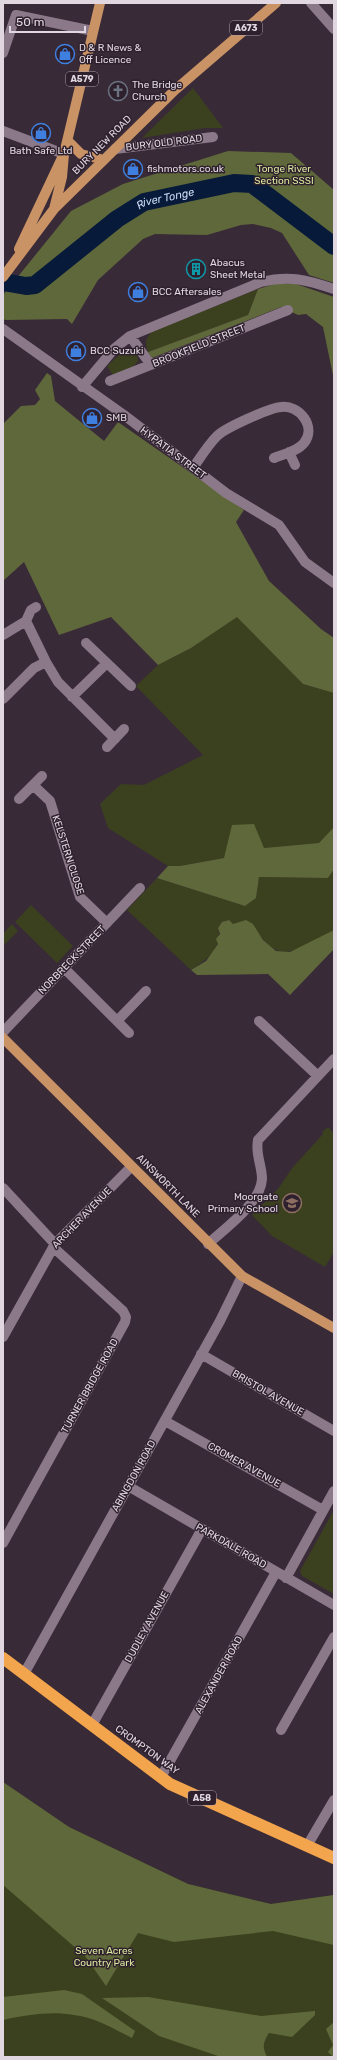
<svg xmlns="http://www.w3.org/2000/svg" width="337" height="2060" font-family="Rubik,sans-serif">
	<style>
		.green { fill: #3b411e }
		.forest { fill: #5f683a }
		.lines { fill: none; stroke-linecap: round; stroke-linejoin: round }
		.river { stroke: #071a3a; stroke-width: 18 }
		.minor { stroke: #8b7989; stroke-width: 10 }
		.major { stroke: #c99365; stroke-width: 10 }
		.highway { stroke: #f3a54d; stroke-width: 12 }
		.labels { text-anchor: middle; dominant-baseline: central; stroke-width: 3; stroke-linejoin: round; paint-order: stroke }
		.shield { fill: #2e202d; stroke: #aba0aa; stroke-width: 1 }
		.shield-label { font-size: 9px; font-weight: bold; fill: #e1d7e0 }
		.poi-label { font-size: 10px; fill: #e1d7e0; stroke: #2e202d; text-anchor: start }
		.street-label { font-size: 10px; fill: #e1d7e0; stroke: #2e202d }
		.park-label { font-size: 10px; fill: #d9e89e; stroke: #2e202d }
		.water-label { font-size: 11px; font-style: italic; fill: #cbdbf4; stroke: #2e202d }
	</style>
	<rect width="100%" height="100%" fill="#392a38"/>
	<path class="green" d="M193,88L223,128H205L142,138Z
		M258,289L248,315L148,352C145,343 145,339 152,332Z
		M126,349H131L137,354L138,361L133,367L114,377L107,366Z
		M237,616L303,684L334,693V827L319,843L264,848L224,858L180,866H168L108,828L100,804L121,784L144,785L203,755L136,686L158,665L191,648Z
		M334,869V930C296,949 279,970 253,924H233L229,920L222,922L218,928C224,947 205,961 191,970L127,910L157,878L245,906L256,898L259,877L328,878Z
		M31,905L73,946L57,963L15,922Z
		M12,924L18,931L3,946V934Z
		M328,1127L334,1133V1252L325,1267L272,1236L252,1215L278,1189L293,1167L323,1134L322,1132Z
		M334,1510V1594L302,1576L300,1571Z
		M3,1782L69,1827L188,1884L271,1904L334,1895V2057H3Z"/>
	<path class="forest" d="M228,151L291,153L334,190V283L309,275L282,233L271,228L253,224L241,225L207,235L155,234L143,239L98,280L72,324L67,319L5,320L3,318V295L71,211L123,184Z
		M278,283L296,284L334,297V380L323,327L306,314L298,315L281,307L152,358L148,352L248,315L258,289Z
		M47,373L51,376L55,401L104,441L118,422L244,510L236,522L269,581L321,629L334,638V693L303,684L237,617L191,648L158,665L111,617L59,635L24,562L3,581V424L21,406L35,405L40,399L35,390Z
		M254,824L264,848L319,843L334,827V869L328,878L259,877L256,898L245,906L157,878L168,866H180L224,858L232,825Z
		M229,920L233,924L246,920L253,924L263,940L276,951L290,952L334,930V949L290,995L268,974L197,975L191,970L206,961L218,944L216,939L220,934L218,928L222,922Z
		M3,1782L69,1827L188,1884L271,1904L334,1895V1945L273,1931L174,1942L138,1933L106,1986L85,1956L3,1885Z
		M64,1990L82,1994L135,2031L132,2038C114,2029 94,2017 74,2015C50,2011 27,2015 3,2020V1997Z
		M148,1997L261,2016L315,2011V2015L292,2037L269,2033C263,2042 262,2047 267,2057H221L159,2036L102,1998Z
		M334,2022V2057H333L328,2052L333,2045L326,2029Z"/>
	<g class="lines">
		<path class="river" id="s1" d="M3,282L26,286L35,285L117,219L144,202L234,183L252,184L334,246"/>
		<path class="minor" d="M311,3L334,29
			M3,53L16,15L93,31
			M3,131L64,154
			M115,149L213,137
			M3,329L124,415L226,493L279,525L305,562L334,583
			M130,336L151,365
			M110,381L288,310
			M82,387L114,349L130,336L261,282C290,275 307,280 334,289
			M289,452L295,465
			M193,468C200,458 208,445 217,436C225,428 269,408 281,407C299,404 317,427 304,443C298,451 284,454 274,458
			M26,621L31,610L36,607
			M3,635L26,621L46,662L58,682L115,739
			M86,643L131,686
			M72,697L107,663
			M3,699L34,668L46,662
			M107,747L124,729
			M33,785L50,801L80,897L107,923
			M19,799L42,776
			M64,968L129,1033
			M117,1021L146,991
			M259,1021L318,1076
			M3,1032L140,888
			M3,1188L55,1244
			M208,1244C224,1229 261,1203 262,1179C262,1165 255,1154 258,1140L334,1059
			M3,1337L55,1244L131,1167
			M201,1354L334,1431
			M165,1421L323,1510
			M128,1486L334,1605
			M3,1543L125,1322L126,1317L123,1311L53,1247
			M286,1578L334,1491
			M24,1674L220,1321L242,1276
			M92,1725L202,1529
			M281,1730L334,1637
			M161,1777L276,1572
			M307,1846L334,1800"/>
		<path class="major" d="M68,141L81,154L104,160
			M54,209L62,177L64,154L100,3
			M19,249L62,158
			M3,277L54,209L175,90L276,3
			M3,1038L242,1276L334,1328"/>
		<path class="highway" d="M3,1658L170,1784L334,1858"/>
	</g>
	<defs>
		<symbol id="shop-ring" viewBox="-11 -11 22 22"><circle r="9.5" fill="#2e202d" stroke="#3f7fe0" stroke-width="1.5"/><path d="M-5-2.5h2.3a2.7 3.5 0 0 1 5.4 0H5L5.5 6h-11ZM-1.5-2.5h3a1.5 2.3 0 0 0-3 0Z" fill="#3f7fe0"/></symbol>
		<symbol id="church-ring" viewBox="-11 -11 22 22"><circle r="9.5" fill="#2e202d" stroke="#6b7280" stroke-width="1.5"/><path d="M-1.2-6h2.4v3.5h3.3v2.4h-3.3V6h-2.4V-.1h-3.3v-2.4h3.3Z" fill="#6b7280"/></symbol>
		<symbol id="building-ring" viewBox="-11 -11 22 22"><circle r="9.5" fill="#2e202d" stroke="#0f9aa8" stroke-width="1.5"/><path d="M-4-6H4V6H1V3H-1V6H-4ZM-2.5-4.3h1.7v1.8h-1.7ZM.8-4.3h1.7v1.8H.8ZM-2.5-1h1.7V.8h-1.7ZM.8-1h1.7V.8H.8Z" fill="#0f9aa8"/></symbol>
		<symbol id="school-ring" viewBox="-11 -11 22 22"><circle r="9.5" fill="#2e202d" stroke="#8d6e63" stroke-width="1.5"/><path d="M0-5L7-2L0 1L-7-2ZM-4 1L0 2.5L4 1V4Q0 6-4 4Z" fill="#8d6e63"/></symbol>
	</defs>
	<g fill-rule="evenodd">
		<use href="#shop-ring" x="54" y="43" width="22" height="22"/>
		<use href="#church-ring" x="107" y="80" width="22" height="22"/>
		<use href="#shop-ring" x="30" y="122" width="22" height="22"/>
		<use href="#shop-ring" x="122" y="158" width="22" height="22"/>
		<use href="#building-ring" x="185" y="258" width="22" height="22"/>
		<use href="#shop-ring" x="127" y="281" width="22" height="22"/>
		<use href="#shop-ring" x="65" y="340" width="22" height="22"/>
		<use href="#shop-ring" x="81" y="407" width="22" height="22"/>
		<use href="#school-ring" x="281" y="1192" width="22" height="22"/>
	</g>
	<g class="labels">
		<g class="shield">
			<rect x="230" y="21" width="32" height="14" rx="3"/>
			<rect x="66" y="72" width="32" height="14" rx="3"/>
			<rect x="188" y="1791" width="28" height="14" rx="3"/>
		</g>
		<g class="shield-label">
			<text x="246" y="28">A673</text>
			<text x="82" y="79">A579</text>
			<text x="202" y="1798">A58</text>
		</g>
		<g class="poi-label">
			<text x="79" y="48">D &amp; R News &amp;<tspan x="79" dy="12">Off Licence</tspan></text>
			<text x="132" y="85">The Bridge<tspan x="132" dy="12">Church</tspan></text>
			<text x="41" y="151" text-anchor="middle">Bath Safe Ltd</text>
			<text x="147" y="169">fishmotors.co.uk</text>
			<text x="210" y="263">Abacus<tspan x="210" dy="12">Sheet Metal</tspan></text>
			<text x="152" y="292">BCC Aftersales</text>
			<text x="90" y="351">BCC Suzuki</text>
			<text x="106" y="418">SMB</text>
			<text x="278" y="1197" text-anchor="end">Moorgate<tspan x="278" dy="12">Primary School</tspan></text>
		</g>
		<g class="street-label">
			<text transform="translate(164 143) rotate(-7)">BURY OLD ROAD</text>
			<text transform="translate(102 145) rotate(-45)">BURY NEW ROAD</text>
			<text transform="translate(199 346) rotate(-22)">BROOKFIELD STREET</text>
			<text transform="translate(173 453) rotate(37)">HYPATIA STREET</text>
			<text transform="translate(68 855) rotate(72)">KELSTERN CLOSE</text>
			<text transform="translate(72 960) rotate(-46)">NORBRECK STREET</text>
			<text transform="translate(168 1186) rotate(45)">AINSWORTH LANE</text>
			<text transform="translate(82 1218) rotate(-46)">ARCHER AVENUE</text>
			<text transform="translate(90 1386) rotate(-61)">TURNER BRIDGE ROAD</text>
			<text transform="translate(268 1393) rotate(30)">BRISTOL AVENUE</text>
			<text transform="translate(244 1465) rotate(29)">CROMER AVENUE</text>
			<text transform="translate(134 1476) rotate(-61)">ABINGDON ROAD</text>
			<text transform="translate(231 1546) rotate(30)">PARKDALE ROAD</text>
			<text transform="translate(147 1627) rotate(-61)">DUDLEY AVENUE</text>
			<text transform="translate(219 1675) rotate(-61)">ALEXANDER ROAD</text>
			<text transform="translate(147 1750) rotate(36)">CROMPTON WAY</text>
		</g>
		<g class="park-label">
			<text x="284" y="169">Tonge River<tspan x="284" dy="12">Section SSSI</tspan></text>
			<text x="104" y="1951">Seven Acres<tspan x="104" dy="12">Country Park</tspan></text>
		</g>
		<g class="water-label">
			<text stroke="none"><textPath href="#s1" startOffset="191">River Tonge</textPath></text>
		</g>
	</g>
	<rect width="337" height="2060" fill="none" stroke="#e1d7e0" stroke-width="8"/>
	<path d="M10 26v6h75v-6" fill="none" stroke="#e1d7e0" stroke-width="2"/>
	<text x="16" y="26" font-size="12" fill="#e1d7e0" stroke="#2e202d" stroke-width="3" paint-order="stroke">50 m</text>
</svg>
